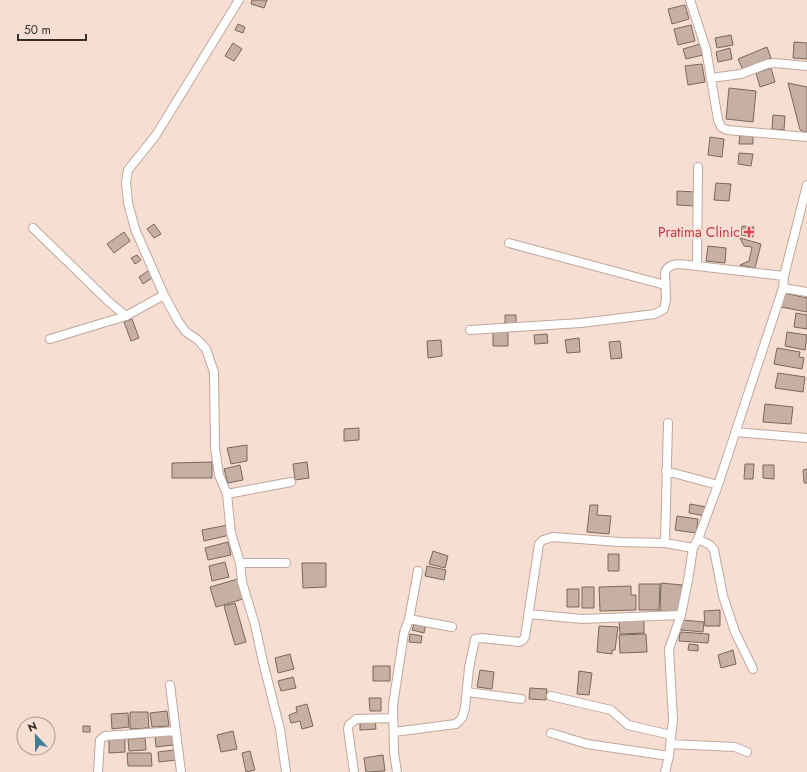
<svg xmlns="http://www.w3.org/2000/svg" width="807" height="772" font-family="Jost,sans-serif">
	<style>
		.building { fill: #c6b0a4; stroke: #7c675c }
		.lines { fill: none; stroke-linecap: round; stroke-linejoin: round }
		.minor-casing { stroke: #bfa89c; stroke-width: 10 }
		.minor { stroke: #fff; stroke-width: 8 }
		.health-dot { fill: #e0444e; stroke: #f6ded2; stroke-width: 1.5 }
		.labels { text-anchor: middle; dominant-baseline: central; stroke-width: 4; stroke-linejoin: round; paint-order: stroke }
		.health-label { font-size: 14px; fill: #be3a42; stroke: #f6ded2; text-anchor: end }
	</style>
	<rect width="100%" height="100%" fill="#f6ded2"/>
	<path class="building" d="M252,0H267L264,8L251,4Z
		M685,5L689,19L672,24L668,9Z
		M238,24L245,27L243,33L235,30Z
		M691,25L695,41L678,45L674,29Z
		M731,35L733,45L717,48L715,38Z
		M794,42L807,43V59L793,58Z
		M233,43L242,49L234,61L225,56Z
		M700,44L703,55L686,59L683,49Z
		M767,47L771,58L743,70L738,59Z
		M730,48L732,59L718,62L716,52Z
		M702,64L705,82L688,85L685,66Z
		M771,68L775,82L760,87L756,73Z
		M788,83L807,87V133L800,130Z
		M729,88L756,91L753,122L726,119Z
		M773,115L785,116L784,130L772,129Z
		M740,133L753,134V144H739Z
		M710,137L724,139L722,157L708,155Z
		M739,153L753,154L751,166L738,164Z
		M716,183L731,184L729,201L714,200Z
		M677,191L696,192V206L677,205Z
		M154,224L161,234L154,238L147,229Z
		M742,226L754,227L753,237L741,235Z
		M124,232L130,241L114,253L107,244Z
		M740,238L761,244L755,268L740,265L749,261L752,247L744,246Z
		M708,246L726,248L725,263L706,261Z
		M137,255L141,260L135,264L131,258Z
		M151,269L155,276L143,284L139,277Z
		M784,293L807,298V312L781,307Z
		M796,313L807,315V329L794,327Z
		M505,315H516V323L505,324Z
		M132,319L139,338L131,341L124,322Z
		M493,331H508V346H493Z
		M787,332L807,335L805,350L785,346Z
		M547,334L548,343L535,344L534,335Z
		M579,338L580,352L567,353L565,340Z
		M441,340L442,356L428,358L427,341Z
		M620,341L622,358L611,359L609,342Z
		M777,348L800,352L799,357L804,358L802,369L774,364Z
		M778,373L805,377L803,392L775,388Z
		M765,404L793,407L791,424L763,422Z
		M359,428V440L344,441V429Z
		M247,445V461L231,464L227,448Z
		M212,462V478H172V463Z
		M307,462L309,478L295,480L293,464Z
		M745,464H754L753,479H744Z
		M240,465L243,480L228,483L224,469Z
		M763,465H774V479L763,478Z
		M807,469V483H804L803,470Z
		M690,504L707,507L705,516L689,513Z
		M590,505H598L597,515L611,516L609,534L587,532Z
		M677,516L698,519L696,533L675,530Z
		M228,525L230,535L204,541L202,530Z
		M228,542L231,555L208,560L205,548Z
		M433,551L448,556L445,568L429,564Z
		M608,554H619V571H608Z
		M225,562L229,577L212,581L209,566Z
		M302,563H326V587L303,588Z
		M427,566L446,570L444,580L425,576Z
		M238,579L243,599L216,607L210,587Z
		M661,583L682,585L679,612L660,611Z
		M639,584H660L659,610H639Z
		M631,586V595H636V610L600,611L599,587Z
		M582,587H594V608H582Z
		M567,589H579V607H567Z
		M235,603L246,642L235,645L224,606Z
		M720,610V626H705L704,611Z
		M619,620H644V633L620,634Z
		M682,620L704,622L703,632L681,630Z
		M415,621L426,624L424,633L412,630Z
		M599,626L618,627L615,650H612V654L597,652Z
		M680,632L709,634L708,643L679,641Z
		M410,634L422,636L421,643L409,642Z
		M646,634L647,652L620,653L619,635Z
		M689,644L698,645V651L688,650Z
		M733,650L736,664L721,668L718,655Z
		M290,654L294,669L278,673L275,658Z
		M373,666H390V681H373Z
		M480,670L494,672L492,689L477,687Z
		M579,671L592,673L589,695L577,694Z
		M293,677L296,688L281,691L278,681Z
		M530,688L547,689L546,700L529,699Z
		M369,698H381V711H370Z
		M307,704L313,726L302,729L300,721L291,723L289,715L297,712L296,707Z
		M167,711L169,726L152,727L150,713Z
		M130,712H148L149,728L130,729Z
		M128,713L129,727L112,729L111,714Z
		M375,720L376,729L360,730V721Z
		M83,726H90V732H83Z
		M233,731L237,749L221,752L217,735Z
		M172,734L173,745L156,747L155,736Z
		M125,737V752L109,753V738Z
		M145,738L146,750L129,751L128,739Z
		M174,750L176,760L159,762L158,752Z
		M250,751L255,770L246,772L242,753Z
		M127,753H151L152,766H128Z
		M383,755L385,771L366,772L364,758Z"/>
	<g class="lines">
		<defs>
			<path id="minor" d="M690,0L706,49L718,120L721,127L727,130L807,137
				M711,78L741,74L767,64L774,63L807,66
				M698,167L697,266L784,276
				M33,228L108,301L126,316L164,295L178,321L186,332L198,340L206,349L214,372L215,448L219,475L227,494L231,533L240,563L242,582L255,625L263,662L280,729L286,772
				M509,243L665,285
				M783,288L807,292
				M164,295L135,229L128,203L126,182L128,170L156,135L239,0
				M470,330L581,323L655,314L664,309L666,300L665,272C670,260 687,265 697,266
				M50,339L126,316
				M735,432L807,438
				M666,471L718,485
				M227,494L291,482
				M698,539L710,545L714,550L723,596L735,632L753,669
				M665,543L668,423
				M240,563H286
				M529,614L582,619L681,615
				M409,619L452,627
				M170,685L181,772
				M467,692L521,699
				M551,696L611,710L628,725L671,735
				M394,732L456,724L462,718L465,708L469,668L475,639L482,638L519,642L523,640L525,637L539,544L543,540L553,537L619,542L665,543L693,548
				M551,733L587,744L669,756
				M670,744L735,747L747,752
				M98,772L100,740L105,736L176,731
				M354,772L348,729L349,725L356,719L393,718
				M397,772L394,753L393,705L404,633L409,619L418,571
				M665,772L669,756L673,720L669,649L681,615L688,580L693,548L698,539L718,485L783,288L784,276L807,185"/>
		</defs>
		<use href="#minor" class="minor-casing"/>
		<use href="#minor" class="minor"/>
	</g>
	<path class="health-dot" d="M747 226h4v4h4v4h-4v4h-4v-4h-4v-4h4z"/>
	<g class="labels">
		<g class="health-label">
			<text x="740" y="232">Pratima Clinic</text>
		</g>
	</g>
	<g transform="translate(36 736) rotate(338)"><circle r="19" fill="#f6ded2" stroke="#aa988f"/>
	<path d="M0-3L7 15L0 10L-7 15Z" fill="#417e95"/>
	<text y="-6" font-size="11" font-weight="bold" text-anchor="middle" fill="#382f2a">N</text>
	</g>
	<path d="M18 34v6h68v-6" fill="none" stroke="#382f2a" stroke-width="2"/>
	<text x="24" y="34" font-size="12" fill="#382f2a" stroke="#f6ded2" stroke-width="3" paint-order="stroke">50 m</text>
</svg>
